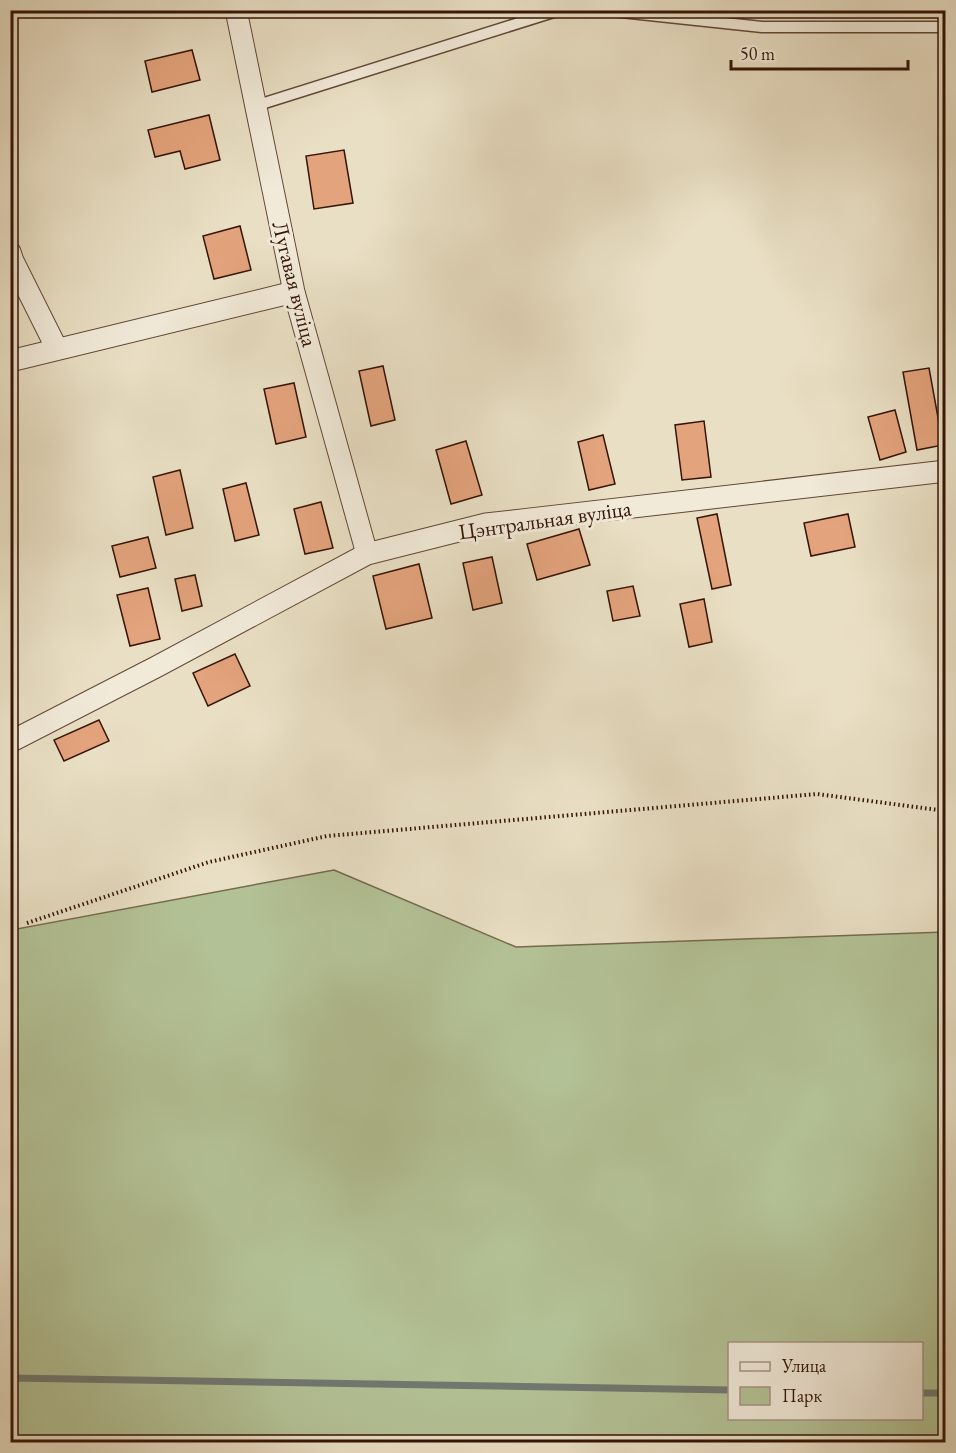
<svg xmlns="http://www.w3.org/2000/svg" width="956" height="1453" font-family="'EB Garamond',serif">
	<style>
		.green { fill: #b3c296; stroke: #746b4e; stroke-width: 1.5; fill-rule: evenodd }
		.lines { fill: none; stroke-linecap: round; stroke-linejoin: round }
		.stream { stroke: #717972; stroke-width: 7 }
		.building { fill: #e3a37c; stroke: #351407; stroke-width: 1.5 }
		.service-casing { stroke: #624736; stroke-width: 13 }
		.minor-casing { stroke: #624736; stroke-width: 23 }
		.path { stroke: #351407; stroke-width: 4; stroke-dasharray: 1.5 3; stroke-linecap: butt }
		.service { stroke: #f1ead9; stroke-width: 10 }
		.minor { stroke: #f1ead9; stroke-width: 21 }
		.labels { text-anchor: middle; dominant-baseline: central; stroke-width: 6; stroke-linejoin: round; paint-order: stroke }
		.street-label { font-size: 22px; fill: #351407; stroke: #f1ead9 }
	</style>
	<rect width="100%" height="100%" fill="#e9dfc4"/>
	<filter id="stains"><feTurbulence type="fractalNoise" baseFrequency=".00333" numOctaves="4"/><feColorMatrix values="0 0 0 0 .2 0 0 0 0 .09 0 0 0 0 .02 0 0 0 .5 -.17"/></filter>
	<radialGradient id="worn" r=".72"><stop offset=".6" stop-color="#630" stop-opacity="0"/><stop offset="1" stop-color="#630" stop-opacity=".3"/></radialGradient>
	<path class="green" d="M334,870L516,947L945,932V1442H11V930ZM730,1344H922V1418H730Z"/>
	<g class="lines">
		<path class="stream" d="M10,1378L730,1390
			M922,1393H946"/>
	</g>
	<path class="building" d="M192,50L200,80L152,92L145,61Z
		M209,115L220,160L185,169L180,151L155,157L148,130Z
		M344,150L353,203L314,209L306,156Z
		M240,226L251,270L214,279L203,236Z
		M383,366L395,420L371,426L359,371Z
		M929,368L943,445L917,450L903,372Z
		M294,383L306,437L276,444L264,389Z
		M895,410L906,452L880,460L868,417Z
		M704,421L711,477L682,480L675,425Z
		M603,435L615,484L589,490L578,442Z
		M466,441L482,495L451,504L436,450Z
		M180,470L193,528L166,535L153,477Z
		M246,483L259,535L235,541L223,489Z
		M321,502L333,548L305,554L294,509Z
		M717,514L731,585L712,589L697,518Z
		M848,514L855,547L811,556L804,523Z
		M579,529L590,565L537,580L527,544Z
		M148,537L156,568L120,577L112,546Z
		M492,557L502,603L473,610L463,563Z
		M419,564L432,618L386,629L373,576Z
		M195,575L202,606L182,611L175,579Z
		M633,586L640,616L613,621L607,591Z
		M148,588L160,639L130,646L117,595Z
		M704,599L712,642L689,647L680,604Z
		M235,654L250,686L208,706L193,673Z
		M99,720L109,741L64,761L54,740Z"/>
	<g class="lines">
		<defs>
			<path id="service" d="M602,10L762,27H946
				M255,106L560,10"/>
			<path id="minor" d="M236,10L294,292L367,554
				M10,252L13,261L57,349
				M10,361L294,292
				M10,742L156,667L367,554L486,524L946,471"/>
		</defs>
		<use href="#service" class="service-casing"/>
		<use href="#minor" class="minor-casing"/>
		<path class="path" d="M27,923L209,862L327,836L817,794L946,811"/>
		<use href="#service" class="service"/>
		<use href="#minor" class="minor"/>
	</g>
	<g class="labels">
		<g class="street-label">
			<text transform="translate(295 284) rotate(76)">Лугавая вуліца</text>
			<text transform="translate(545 520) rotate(-8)">Цэнтральная вуліца</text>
		</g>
	</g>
	<rect width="956" height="1453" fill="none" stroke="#e9dfc4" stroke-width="36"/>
	<rect x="12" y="12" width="932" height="1429" fill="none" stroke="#351407" stroke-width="3"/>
	<rect x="18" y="18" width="920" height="1417" fill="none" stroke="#351407" stroke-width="1.5"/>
	<rect x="728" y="1342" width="195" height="78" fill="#f1ead9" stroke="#a69485" stroke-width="1.5"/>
	<rect x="740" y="1362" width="30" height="9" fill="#f1ead9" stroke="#a69485" stroke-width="1.5"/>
	<text x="782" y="1372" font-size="18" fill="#351407">Улица</text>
	<rect x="740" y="1387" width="30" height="18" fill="#b3c296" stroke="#a69485" stroke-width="1.5"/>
	<text x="782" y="1402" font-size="18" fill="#351407">Парк</text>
	<path d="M731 60v9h177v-9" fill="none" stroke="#351407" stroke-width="3"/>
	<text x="740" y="60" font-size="18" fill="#351407" stroke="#f1ead9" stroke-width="4.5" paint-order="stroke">50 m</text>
	<rect width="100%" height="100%" filter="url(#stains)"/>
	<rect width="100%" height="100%" fill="url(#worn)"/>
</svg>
